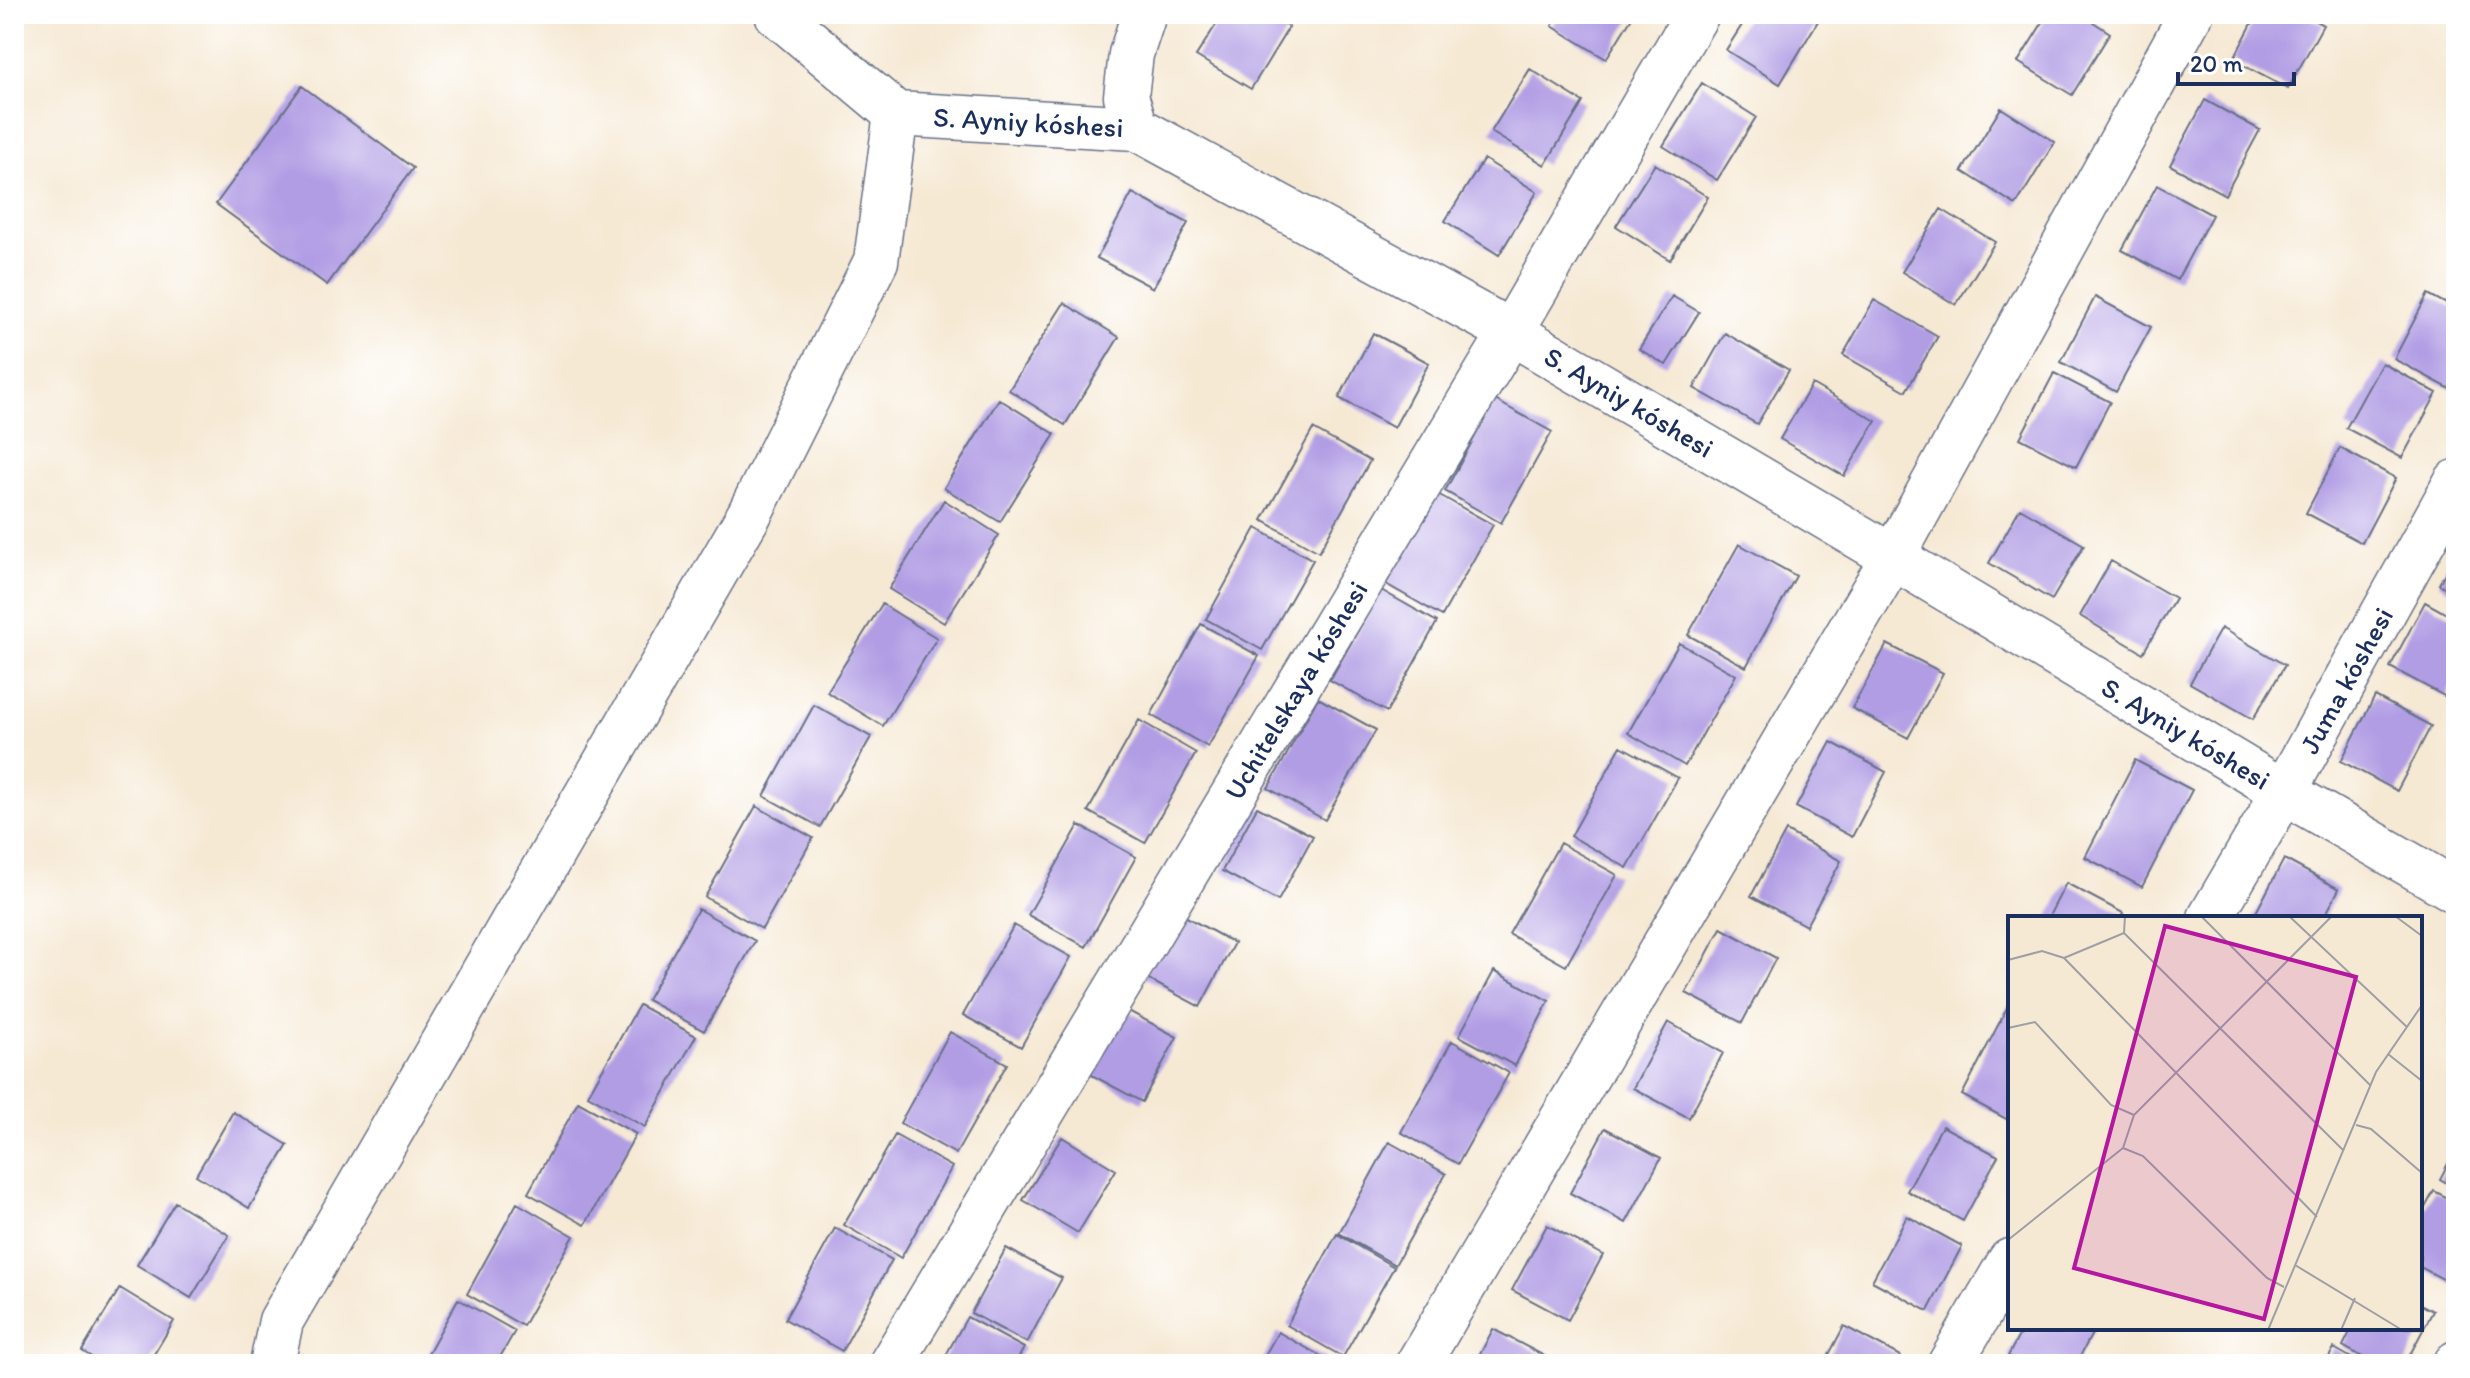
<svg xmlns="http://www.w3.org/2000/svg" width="2470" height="1378" font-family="Itim,sans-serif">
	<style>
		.building { fill: #b19de4 }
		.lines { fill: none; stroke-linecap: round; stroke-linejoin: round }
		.minor-casing { stroke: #687087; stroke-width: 47 }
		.minor { stroke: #fff; stroke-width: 44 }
		.labels { text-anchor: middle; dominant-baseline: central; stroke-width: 8; stroke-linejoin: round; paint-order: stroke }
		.street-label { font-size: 28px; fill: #1b2f5e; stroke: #fff }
		.inset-road { fill: none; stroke: #9e9fa5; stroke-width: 2 }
		.view { fill: #b5179e; fill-opacity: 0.15; stroke: #b5179e; stroke-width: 4 }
		.inset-edge { fill: none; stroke: #1b2f5e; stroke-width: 4 }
	</style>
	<rect width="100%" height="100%" fill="#fff"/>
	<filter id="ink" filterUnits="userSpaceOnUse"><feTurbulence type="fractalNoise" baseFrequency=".0125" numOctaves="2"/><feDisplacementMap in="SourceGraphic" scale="16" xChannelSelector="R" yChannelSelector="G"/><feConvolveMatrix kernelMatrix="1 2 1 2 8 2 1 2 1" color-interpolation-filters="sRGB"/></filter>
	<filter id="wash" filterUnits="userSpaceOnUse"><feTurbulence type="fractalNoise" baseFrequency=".006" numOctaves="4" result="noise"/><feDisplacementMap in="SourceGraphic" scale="32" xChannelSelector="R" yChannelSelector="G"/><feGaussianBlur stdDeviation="1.8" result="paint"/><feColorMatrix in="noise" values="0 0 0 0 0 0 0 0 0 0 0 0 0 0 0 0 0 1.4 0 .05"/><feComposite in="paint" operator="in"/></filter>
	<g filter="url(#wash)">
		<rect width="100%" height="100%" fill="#f6e9d4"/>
		<g id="blocks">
			<path class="building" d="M1223,14H1269L1289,27L1251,89L1196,56Z
				M1559,14H1634L1606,59L1552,26Z
				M1749,14H1807L1818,21L1780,84L1726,50Z
				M2048,14H2081L2110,33L2072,95L2018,62Z
				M2257,14H2303L2323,25L2288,89L2233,60Z
				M1530,69L1583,102L1545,165L1491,132Z
				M1702,83L1756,117L1717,180L1663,146Z
				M302,86L413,168L327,285L216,204Z
				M2205,100L2260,130L2225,195L2170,165Z
				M2001,108L2055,142L2016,205L1962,171Z
				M1484,159L1537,192L1499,255L1445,221Z
				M1655,164L1708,197L1670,260L1616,226Z
				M2157,185L2212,215L2177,280L2122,250Z
				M1132,193L1188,223L1153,288L1097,258Z
				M1941,209L1995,242L1956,305L1902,272Z
				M2428,294L2456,309V377L2450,389L2394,359Z
				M1672,296L1699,312L1666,365L1639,349Z
				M2095,297L2151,327L2116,392L2061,362Z
				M1874,300L1938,336L1906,391L1843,355Z
				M1064,303L1119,337L1065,425L1009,390Z
				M1373,333L1429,363L1394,428L1339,398Z
				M1725,333L1789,370L1757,424L1694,388Z
				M2382,363L2437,393L2402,458L2346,428Z
				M2054,373L2110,402L2076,467L2020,438Z
				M1812,384L1876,421L1844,476L1780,439Z
				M999,399L1055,434L1000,522L944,488Z
				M1495,400L1552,432L1501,523L1445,491Z
				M1313,429L1370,461L1319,552L1262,520Z
				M2340,448L2396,478L2362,543L2306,513Z
				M1436,493L1493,525L1442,616L1386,584Z
				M944,500L999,535L944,623L889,589Z
				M2020,508L2084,545L2052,600L1989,563Z
				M1256,528L1313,560L1262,650L1206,619Z
				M1739,544L1796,576L1746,667L1688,635Z
				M2456,552V594L2439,584Z
				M2111,561L2175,598L2143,653L2080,616Z
				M1381,590L1437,622L1387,712L1330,680Z
				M2425,602L2456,619V678L2446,697L2390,667Z
				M882,604L937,638L883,726L827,692Z
				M1201,624L1259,656L1208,747L1151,715Z
				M2221,628L2285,665L2253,719L2190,683Z
				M1679,643L1736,675L1685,766L1628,733Z
				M1887,644L1943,673L1908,738L1852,708Z
				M2375,696L2431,726L2397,791L2341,761Z
				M1318,698L1376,730L1325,820L1268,788Z
				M814,705L871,737L820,827L764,796Z
				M1139,720L1196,753L1145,843L1088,811Z
				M1831,742L1886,772L1852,837L1796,807Z
				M1621,746L1678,778L1627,868L1571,836Z
				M2135,760L2192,790L2142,887L2085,857Z
				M756,806L813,838L762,929L705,897Z
				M1257,807L1313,836L1278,901L1222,871Z
				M1079,825L1136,857L1086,947L1028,915Z
				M1786,831L1841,861L1806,926L1751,896Z
				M1560,843L1617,875L1566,966L1509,934Z
				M2284,859L2339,889L2324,918H2253Z
				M2066,883L2123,913L2121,918H2048Z
				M698,909L755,941L704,1031L647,1000Z
				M1179,913L1234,943L1200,1007L1144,977Z
				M1014,925L1071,957L1021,1047L963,1015Z
				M1721,928L1776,958L1742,1023L1686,993Z
				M1494,971L1549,1001L1515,1066L1459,1036Z
				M2010,1002V1121L1962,1095Z
				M639,1005L696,1036L645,1127L588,1095Z
				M1121,1007L1177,1037L1142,1102L1086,1072Z
				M1668,1022L1723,1053L1689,1118L1633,1088Z
				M950,1032L1007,1064L956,1154L900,1123Z
				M1452,1041L1509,1073L1458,1164L1401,1132Z
				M578,1102L636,1134L585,1225L528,1193Z
				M233,1112L288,1145L249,1208L196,1175Z
				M1942,1126L1998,1156L1963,1221L1907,1191Z
				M1605,1128L1661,1158L1626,1223L1570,1193Z
				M895,1135L952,1167L901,1258L844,1225Z
				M1062,1137L1116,1170L1078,1233L1023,1200Z
				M1389,1142L1446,1174L1395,1265L1339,1233Z
				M2456,1148V1188L2440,1179Z
				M2434,1191L2456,1202V1286L2420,1267V1217Z
				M175,1202L229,1235L191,1298L137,1265Z
				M517,1203L574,1236L523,1326L467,1294Z
				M1907,1216L1962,1246L1928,1311L1872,1281Z
				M1547,1225L1603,1255L1568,1320L1512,1290Z
				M835,1228L892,1260L842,1351L785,1319Z
				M1337,1234L1394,1267L1343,1357L1287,1325Z
				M1006,1248L1062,1278L1027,1343L971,1313Z
				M120,1288L174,1321L148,1364H103L82,1351Z
				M458,1299L515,1331L496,1364H422Z
				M2420,1304L2433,1311L2405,1364H2375L2343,1346L2352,1328H2420Z
				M967,1317L1024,1348L1015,1364H941Z
				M1844,1326L1900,1356L1896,1364H1824Z
				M2023,1328H2095L2076,1364H2023L2008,1356Z
				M1493,1329L1550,1359L1547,1364H1475Z
				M1278,1332L1335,1364H1260Z
				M2334,1348L2362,1364H2325Z"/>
		</g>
	</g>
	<g filter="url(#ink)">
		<use href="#blocks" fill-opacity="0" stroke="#687087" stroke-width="2"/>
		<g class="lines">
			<defs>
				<g id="minor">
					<path id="s1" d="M777,14L896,114L1136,128L1511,332L1893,557L2284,792L2456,891"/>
					<path d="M1136,128L1126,96L1131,54L1144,14"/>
					<path id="s2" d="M2210,918L2284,792L2456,482"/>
					<path d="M272,1364L281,1321L749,515L876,261L896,114"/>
					<path id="s3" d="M891,1364L1511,332L1697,14"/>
					<path d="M1418,1364L1893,557L2191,14"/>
					<path d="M1950,1364L2010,1261"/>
					<path d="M2456,1364V1363"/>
				</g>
			</defs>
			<use href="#minor" class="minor-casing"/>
			<use href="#minor" class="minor"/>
		</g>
	</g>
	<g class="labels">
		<g class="street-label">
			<text stroke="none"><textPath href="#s1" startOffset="288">S. Ayniy kóshesi</textPath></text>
			<text stroke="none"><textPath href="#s1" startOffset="960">S. Ayniy kóshesi</textPath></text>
			<text stroke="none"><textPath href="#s2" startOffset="274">Juma kóshesi</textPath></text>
			<text stroke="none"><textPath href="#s3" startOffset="786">Uchitelskaya kóshesi</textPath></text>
			<text stroke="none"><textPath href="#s1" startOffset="1608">S. Ayniy kóshesi</textPath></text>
		</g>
	</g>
	<g transform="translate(2008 916)">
		<rect width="414" height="414" fill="#f6e9d4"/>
		<path class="inset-road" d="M193,0L362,169M281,0L399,111M387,0L414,20M116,17L336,235M56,42L116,17L117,0M0,44L34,35L56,42L309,301M0,112L27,106L103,189L126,199M380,138L414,165M348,209L363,213L414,257M115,232L135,240L259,362L276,371M0,324L115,232L126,199L324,0M287,349L394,414M260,414L368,156L414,89M333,414L347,382"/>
		<path class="view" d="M157,10L348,61L256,403L66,352Z"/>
		<rect width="414" height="414" class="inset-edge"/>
	</g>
	<rect width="2470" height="1378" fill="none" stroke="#fff" stroke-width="48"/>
	<path d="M2178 72v12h116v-12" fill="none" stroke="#1b2f5e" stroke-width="4"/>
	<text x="2190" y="72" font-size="24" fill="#1b2f5e" stroke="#ffffff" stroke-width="6" paint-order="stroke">20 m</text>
</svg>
